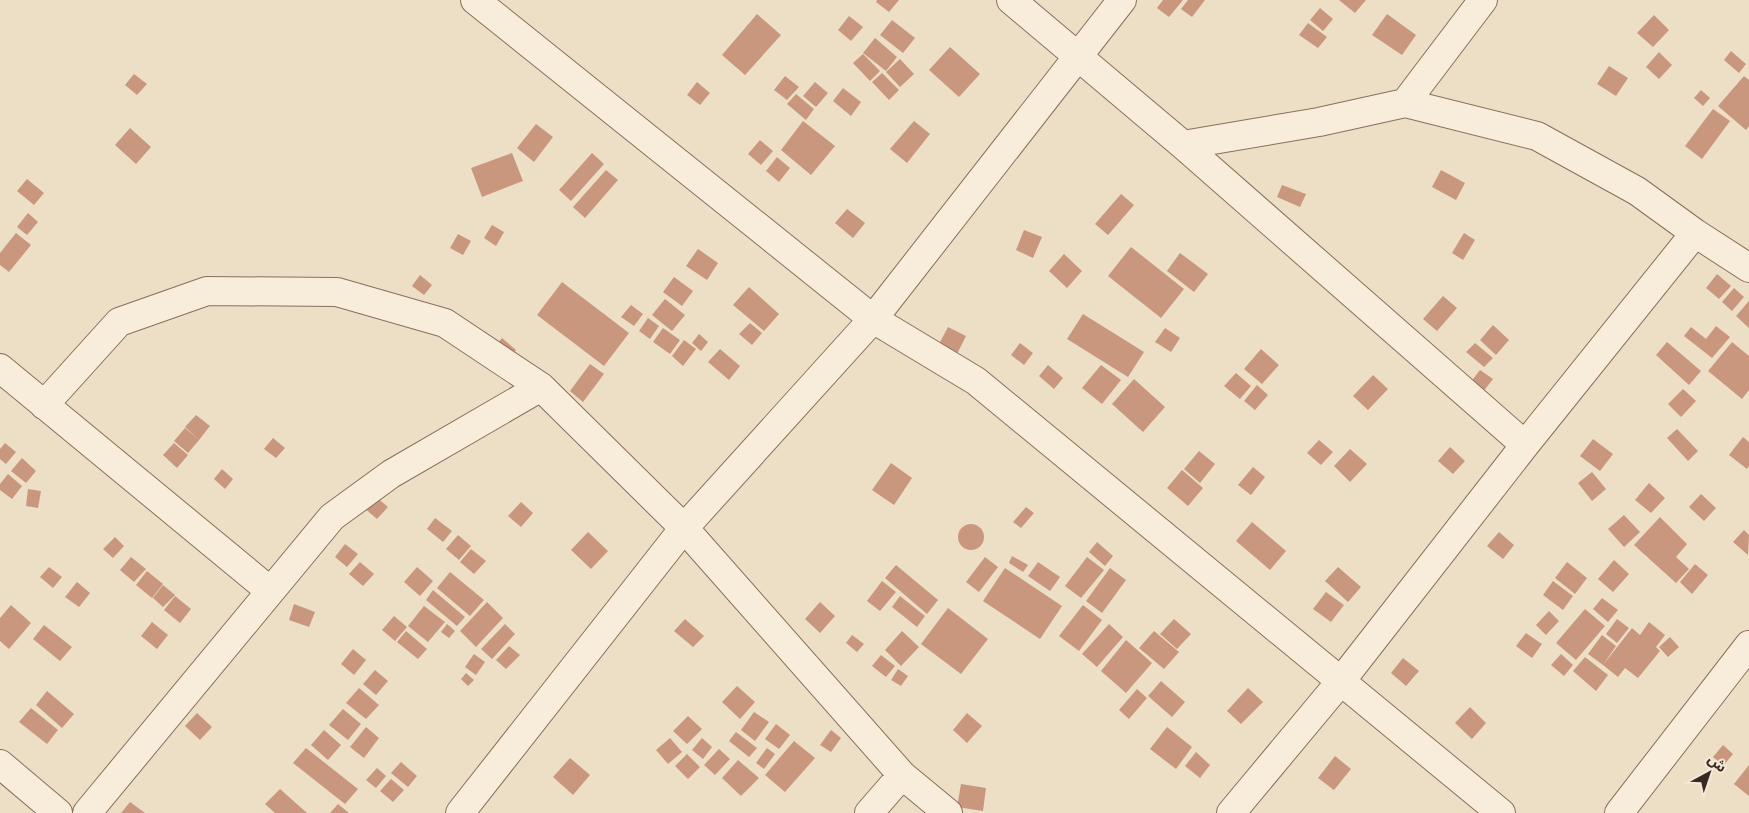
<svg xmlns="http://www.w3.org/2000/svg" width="1749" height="813" font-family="'Source Serif 4','Noto Sans Arabic',serif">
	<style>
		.building { fill: #c9977e }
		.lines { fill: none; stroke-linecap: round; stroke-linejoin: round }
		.minor-casing { stroke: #88705d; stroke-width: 30 }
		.minor { stroke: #f8ecda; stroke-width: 28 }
	</style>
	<rect width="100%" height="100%" fill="#eddec6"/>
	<path class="building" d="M877,0H899L889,12L876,2Z
		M1163,0H1183L1169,17L1157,8Z
		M1188,0H1205L1192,17L1181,9Z
		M1339,0H1366L1355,13Z
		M1320,8L1333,19L1323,31L1310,20Z
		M757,14L781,35L745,75L722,55Z
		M1387,14L1416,35L1402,55L1372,35Z
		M1654,15L1669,30L1653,47L1637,33Z
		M849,16L863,27L851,41L838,30Z
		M892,20L915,38L903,53L880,35Z
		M1308,23L1327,37L1318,48L1299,35Z
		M875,38L897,57L886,71L863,53Z
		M950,47L980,74L959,97L929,70Z
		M1731,51L1746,64L1739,73L1724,60Z
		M1659,52L1672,65L1659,79L1646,67Z
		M863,54L880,71L870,81L853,63Z
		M900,59L914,74L900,87L886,72Z
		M1609,66L1628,78L1616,96L1597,84Z
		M882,73L899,90L889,100L872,82Z
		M134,74L147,84L137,95L125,85Z
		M785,76L799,87L787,100L774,90Z
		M1744,76L1749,80V126L1746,130L1718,106Z
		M697,82L710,93L700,105L687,95Z
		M815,82L828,93L816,107L803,96Z
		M843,88L861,102L851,116L833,101Z
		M1701,90L1710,98L1703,106L1694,98Z
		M796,94L814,109L806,120L787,104Z
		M1713,109L1730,121L1702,159L1685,146Z
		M803,121L835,146L811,175L781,150Z
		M914,121L930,134L907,163L890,149Z
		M536,124L553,137L534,162L517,148Z
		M130,128L151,147L136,164L115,145Z
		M760,140L773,151L761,165L748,154Z
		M512,153L523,181L482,197L471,168Z
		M592,153L604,164L571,201L559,190Z
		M777,157L790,168L779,182L766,171Z
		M606,170L618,180L585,218L573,207Z
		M1441,170L1465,183L1456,200L1432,187Z
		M27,179L44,193L34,205L17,191Z
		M1282,185L1306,194L1300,207L1277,197Z
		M1121,194L1134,205L1108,235L1095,224Z
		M847,209L865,223L853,238L835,223Z
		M28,213L38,222L27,235L17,227Z
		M492,225L504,232L496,246L484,238Z
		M1024,230L1042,237L1033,258L1016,250Z
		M16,233L31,245L9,272L0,265V253Z
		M1464,233L1475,240L1463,260L1452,253Z
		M458,234L471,241L463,255L450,248Z
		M1131,247L1184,289L1161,318L1108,276Z
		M698,249L718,263L707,280L686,266Z
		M1180,253L1208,274L1194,292L1167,271Z
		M1064,254L1082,271L1067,288L1049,271Z
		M1717,274L1731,286L1719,299L1706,288Z
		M420,275L432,285L424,295L412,286Z
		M674,277L693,291L682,306L663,292Z
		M562,282L629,333L604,366L537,315Z
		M749,287L779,314L764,331L733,305Z
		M1734,288L1744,297L1732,311L1722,302Z
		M1443,296L1457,308L1437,331L1423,319Z
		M665,299L685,315L672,331L652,315Z
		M1749,301V328L1736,316Z
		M631,305L643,314L634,326L621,317Z
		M1083,314L1144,352L1128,377L1067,339Z
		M648,318L659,326L650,339L639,331Z
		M750,323L762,333L752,345L739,334Z
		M1493,325L1509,340L1496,355L1480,340Z
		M1716,326L1730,337L1712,358L1684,336L1691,327L1706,339Z
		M948,327L966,336L957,354L939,344Z
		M663,328L680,340L670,354L653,342Z
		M1165,328L1180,338L1171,352L1155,342Z
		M699,334L708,342L701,351L692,343Z
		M502,338L516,350L506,363L491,351Z
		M684,340L696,349L683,366L672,356Z
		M1667,342L1701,371L1689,385L1656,355Z
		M1732,342L1749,356V390L1742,399L1708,371Z
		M1020,343L1033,353L1024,365L1011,355Z
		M1475,343L1493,358L1484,367L1466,352Z
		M720,349L740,366L729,380L708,362Z
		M1261,349L1279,365L1262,384L1244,369Z
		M590,364L604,374L583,402L570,391Z
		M1048,365L1063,378L1054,389L1039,376Z
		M1101,365L1121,380L1102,404L1082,388Z
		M1480,370L1493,379L1482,393L1470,383Z
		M1236,373L1251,386L1240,399L1224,386Z
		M1373,375L1388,389L1368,410L1353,396Z
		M1134,379L1165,407L1143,432L1112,404Z
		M1257,385L1268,395L1255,410L1244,401Z
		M1683,389L1696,401L1681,417L1668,404Z
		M196,415L210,426L199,440L185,427Z
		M185,428L199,440L188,453L174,441Z
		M1677,429L1698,451L1688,461L1667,438Z
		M1743,437L1749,442V466L1747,469L1729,455Z
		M273,438L285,448L276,458L264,449Z
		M1593,439L1613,454L1600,471L1580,456Z
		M1319,440L1333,452L1321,465L1307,453Z
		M5,443L16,452L6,464L0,459V449Z
		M174,443L188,455L177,468L163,455Z
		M1450,447L1465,461L1453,474L1438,461Z
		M1350,449L1367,464L1350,482L1334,466Z
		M1199,451L1215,464L1200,483L1184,469Z
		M22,458L36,471L26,483L11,471Z
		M891,463L912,478L894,505L872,490Z
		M1253,467L1265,477L1251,495L1238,485Z
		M222,469L233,479L225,489L214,479Z
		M1182,470L1203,488L1188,506L1167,488Z
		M1592,472L1606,489L1592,501L1578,483Z
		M8,474L22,486L12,499L0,490V484Z
		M1649,483L1665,498L1651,513L1635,500Z
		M28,489L41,491L38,508L26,506Z
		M1701,494L1716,508L1704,521L1689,507Z
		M374,495L388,507L377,519L363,507Z
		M521,502L533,513L521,527L508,516Z
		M1026,507L1034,513L1021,528L1013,522Z
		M1624,515L1640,532L1624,547L1608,529Z
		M1660,517L1687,544L1676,557L1689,569L1676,583L1634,545Z
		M435,518L452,531L443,542L427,529Z
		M1252,522L1286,551L1270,570L1236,541Z
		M958 537a13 13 0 1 1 26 0a13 13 0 1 1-26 0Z
		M1744,530L1749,535L1748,555L1733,542Z
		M588,532L608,551L591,569L571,550Z
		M1499,532L1514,545L1503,559L1487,546Z
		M458,535L471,546L459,560L446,549Z
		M115,537L124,546L113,558L103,549Z
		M1097,542L1113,556L1105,566L1089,552Z
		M345,544L358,554L347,567L335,557Z
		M471,549L486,561L474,574L460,562Z
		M1012,556L1028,565L1023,572L1009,563Z
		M131,557L146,569L134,582L120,570Z
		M985,557L998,567L979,592L966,582Z
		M1087,557L1104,570L1081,598L1065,586Z
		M1614,560L1629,574L1613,592L1598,579Z
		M360,562L374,574L363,586L349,574Z
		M1038,562L1060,577L1050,591L1028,576Z
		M1567,562L1587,578L1575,594L1555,578Z
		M1695,564L1708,575L1692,594L1680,582Z
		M896,565L938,600L927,614L885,578Z
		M49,567L62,577L53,588L40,577Z
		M417,567L433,581L420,596L404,582Z
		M1338,567L1361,587L1348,602L1325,581Z
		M1005,568L1062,606L1040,639L983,601Z
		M1110,568L1126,580L1102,613L1086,601Z
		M147,571L163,584L152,598L136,585Z
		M450,572L484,600L470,616L437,588Z
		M882,581L896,592L880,611L867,601Z
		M1553,581L1573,596L1563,610L1543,595Z
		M77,582L90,593L79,607L65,597Z
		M163,585L175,595L163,607L153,598Z
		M433,590L465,617L457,626L426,600Z
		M1326,592L1344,605L1331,622L1313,609Z
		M175,596L191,609L180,623L164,610Z
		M900,596L925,616L917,627L892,607Z
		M1602,598L1618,610L1608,622L1593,609Z
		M487,602L503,618L476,647L460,631Z
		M820,602L835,616L820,633L805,619Z
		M294,604L315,612L309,627L289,620Z
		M11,605L31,623L9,649L0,641V618Z
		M1083,605L1102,620L1079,651L1059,636Z
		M424,606L445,622L428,642L408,626Z
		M948,608L988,639L961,674L921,644Z
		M1585,609L1605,626L1576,660L1556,643Z
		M1549,611L1559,621L1546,635L1536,625Z
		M394,616L407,627L395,641L382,630Z
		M685,619L704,636L693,647L674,631Z
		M1174,619L1191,634L1177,649L1160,634Z
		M1617,619L1629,628L1617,643L1606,634Z
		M152,622L168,635L157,649L141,636Z
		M1649,622L1665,635L1656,647L1660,651L1638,678L1625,668L1618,677L1603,665L1632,628L1640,635Z
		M447,624L455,631L449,638L441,632Z
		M505,624L515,634L492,659L481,649Z
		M1109,624L1123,637L1097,667L1082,654Z
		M44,625L72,647L60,661L33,639Z
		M406,631L427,649L418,659L397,642Z
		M902,631L919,647L901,666L885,650Z
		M1154,631L1179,652L1164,669L1139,648Z
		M1526,633L1542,644L1532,658L1516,646Z
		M852,635L864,644L857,652L846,643Z
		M1602,635L1616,646L1603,665L1588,654Z
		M1670,637L1679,647L1668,657L1659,647Z
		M1126,640L1152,663L1126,693L1101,671Z
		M509,646L520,655L506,669L496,660Z
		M353,649L366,660L354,675L341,664Z
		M474,654L485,662L476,675L465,667Z
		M1561,654L1573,665L1564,676L1551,665Z
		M881,655L895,666L886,677L872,666Z
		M1585,657L1608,675L1596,691L1573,671Z
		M1403,658L1419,671L1406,686L1391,673Z
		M898,669L908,676L901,686L891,680Z
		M375,670L388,681L376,695L363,684Z
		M466,673L474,680L468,686L461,679Z
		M1161,681L1185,702L1172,717L1148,696Z
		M737,686L755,702L740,719L722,702Z
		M359,688L379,705L366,719L346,703Z
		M1248,688L1263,702L1241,724L1227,711Z
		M1137,689L1147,698L1129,719L1119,710Z
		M47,691L74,714L62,728L36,705Z
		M1470,707L1486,723L1472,739L1455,723Z
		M31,708L58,730L47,744L19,722Z
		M343,709L361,724L348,740L329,725Z
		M754,712L769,722L755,741L741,730Z
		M197,713L212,727L200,740L185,726Z
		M967,713L982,726L967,743L953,730Z
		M688,716L702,729L687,744L673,731Z
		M776,724L790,735L779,749L765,739Z
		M366,727L379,738L364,758L350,747Z
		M1167,727L1192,747L1176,769L1150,749Z
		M324,730L341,745L328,760L311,745Z
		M831,730L841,738L831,752L820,745Z
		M736,732L757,748L749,757L729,741Z
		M670,738L682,752L668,764L656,750Z
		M702,738L712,747L703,759L692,750Z
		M794,741L815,758L785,792L765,775Z
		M1723,745L1733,754L1723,766L1713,757Z
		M306,748L358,789L345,804L293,763Z
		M767,748L775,754L764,769L756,763Z
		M719,749L730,759L715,775L704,765Z
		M1196,752L1210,765L1200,778L1185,766Z
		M687,754L700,767L688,779L675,766Z
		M1335,756L1351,769L1334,790L1318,778Z
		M570,758L590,775L573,795L553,777Z
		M738,760L759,778L741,796L722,778Z
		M401,762L417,776L408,787L391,773Z
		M1749,765V796L1734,784Z
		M377,768L386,776L376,788L366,780Z
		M391,779L404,790L393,802L380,791Z
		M961,784L986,788L983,811L957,807Z
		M280,789L307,813H275L265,804Z
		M130,802L145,813H121Z
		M338,804L349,813H330Z"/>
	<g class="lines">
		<defs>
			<path id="minor" d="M475,0L873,319L976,381L1501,813
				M1011,0L1183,145L1525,445
				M1405,103L1483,0
				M1183,145L1319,122L1405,103L1537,136L1637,191L1695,233L1749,268
				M0,368L269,590
				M44,405L119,322L207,291L337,292L445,323L541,387L684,528L902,775L948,813
				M0,764L58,813
				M87,813L332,517L391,474L541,387
				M460,813L684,528L873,319L1122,0
				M869,813L902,775
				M1231,813L1341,681L1525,445L1695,233
				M1619,813L1749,645"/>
		</defs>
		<use href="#minor" class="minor-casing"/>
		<use href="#minor" class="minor"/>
	</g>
	<g transform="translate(1709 773) rotate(40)" stroke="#f4e9d6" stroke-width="4" paint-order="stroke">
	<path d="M0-4L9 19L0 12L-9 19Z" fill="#382a20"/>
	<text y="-8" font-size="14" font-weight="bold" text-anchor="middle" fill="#382a20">ش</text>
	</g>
</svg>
